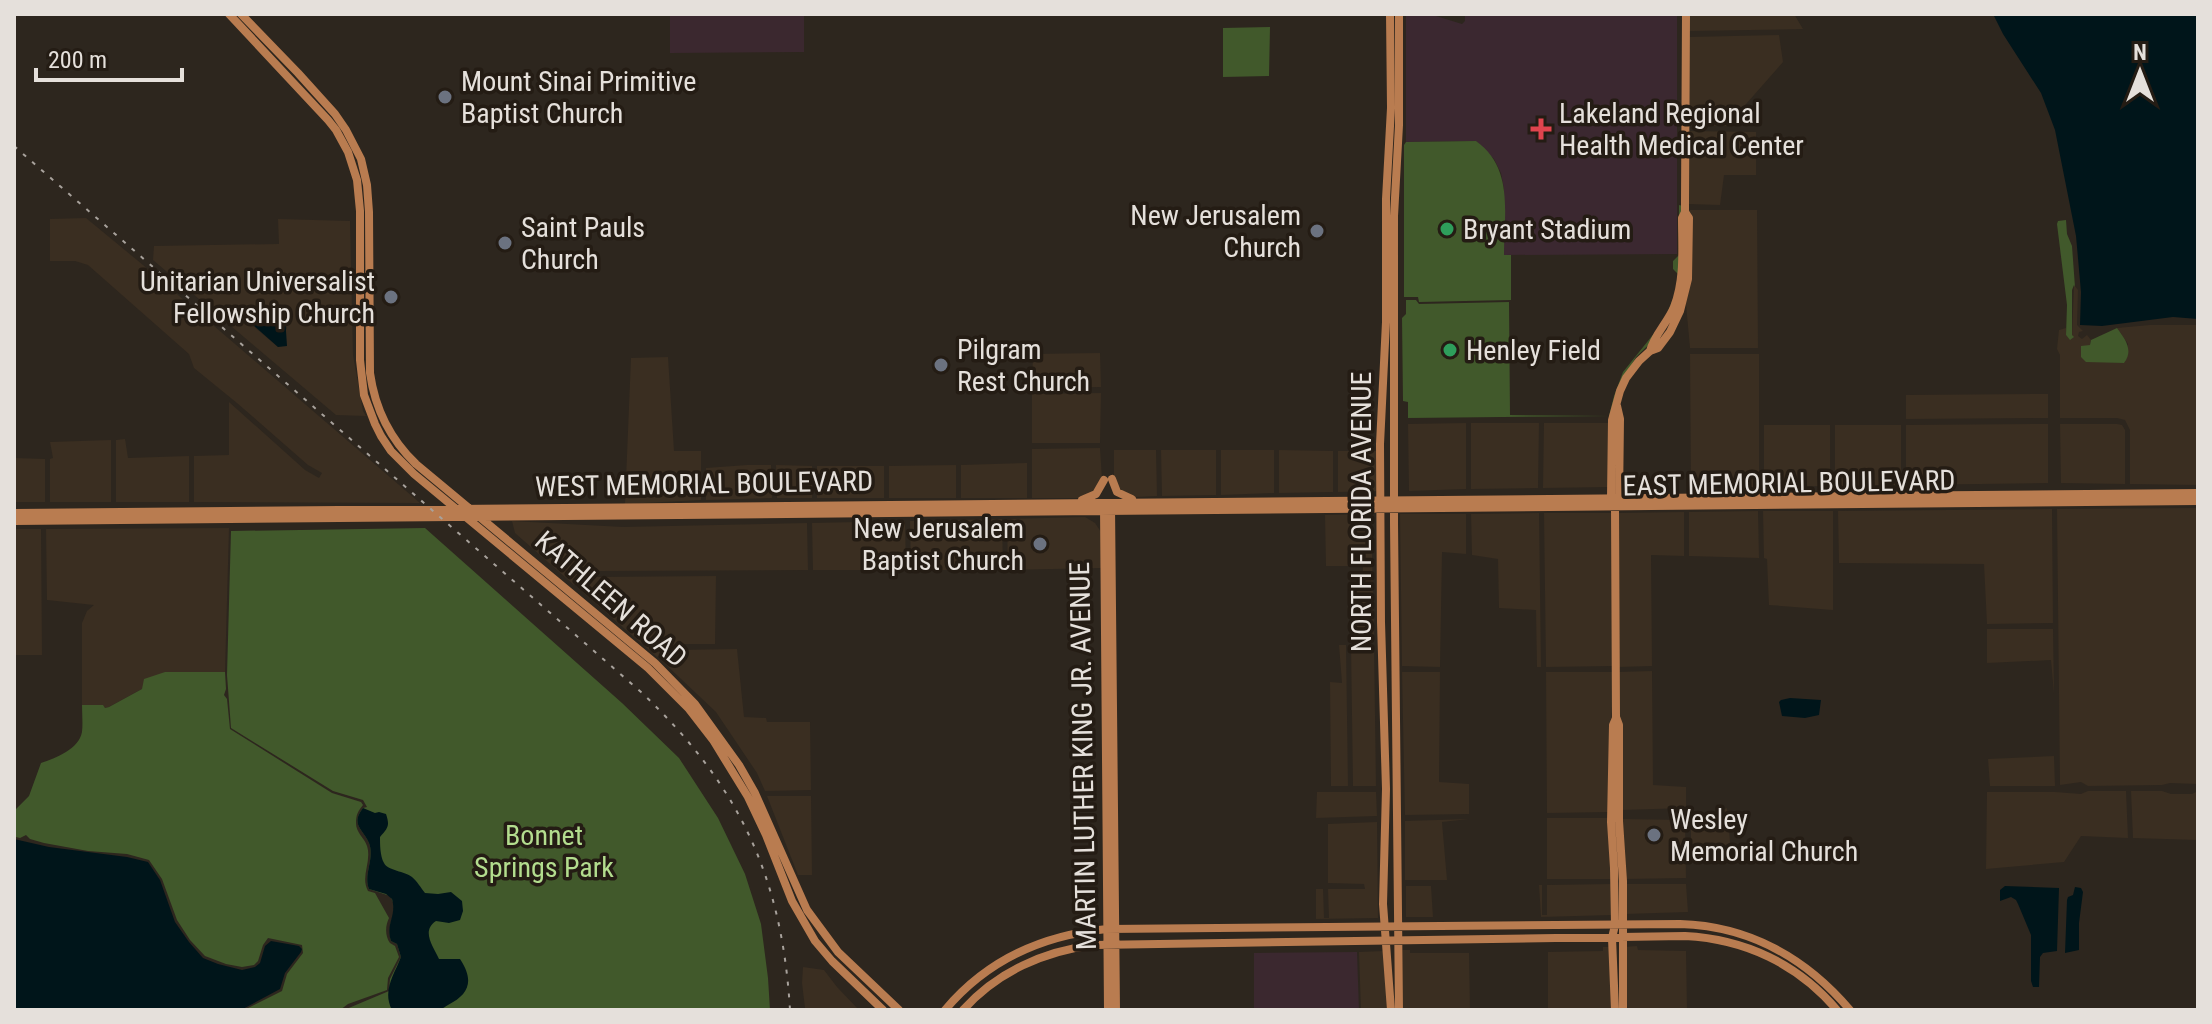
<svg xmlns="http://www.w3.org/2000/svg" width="2212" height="1024" font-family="'Roboto Condensed',sans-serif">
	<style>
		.built { fill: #3a2e21; fill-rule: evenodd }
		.education { fill: #3b282f }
		.medical { fill: #3b2830 }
		.green { fill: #41592b }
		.water { fill: #00151a }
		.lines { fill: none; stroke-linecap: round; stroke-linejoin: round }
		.major { stroke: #b97c50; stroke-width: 8 }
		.rail { stroke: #a8a29c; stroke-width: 2; stroke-dasharray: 4 8; stroke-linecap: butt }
		.worship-dot { fill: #6b7280; stroke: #241c14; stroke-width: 3 }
		.health-dot { fill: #e0444e; stroke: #241c14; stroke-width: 3 }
		.leisure-dot { fill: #2e9e5b; stroke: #241c14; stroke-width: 3 }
		.labels { text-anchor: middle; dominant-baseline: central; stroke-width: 7; stroke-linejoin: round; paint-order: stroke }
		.poi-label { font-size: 28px; fill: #e5e0db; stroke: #241c14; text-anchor: start }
		.street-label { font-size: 28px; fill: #e5e0db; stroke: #241c14 }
		.park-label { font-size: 28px; fill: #b3dd8e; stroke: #241c14 }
	</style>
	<rect width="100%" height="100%" fill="#2d261e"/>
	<path class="built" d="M1688,14H1794L1803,29L1688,31Z
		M1779,35L1783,62L1739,112L1730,126L1687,125L1688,37Z
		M1687,131L1756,132V175H1724L1720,205L1688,204Z
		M1688,210H1757L1758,348H1690L1685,293Z
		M86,218L143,265L420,503L194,502V456L229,455V402L305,470L319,478L322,473L308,465L237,403L194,368L189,354L88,265L75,261H50V219Z
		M278,219L350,221L353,355L363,411L366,416L336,415L153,260L154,246L279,244ZM258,314L282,315L287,328L278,347L245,319Z
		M2074,285L2078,290L2077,325L2083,331L2079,332L2078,336L2082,339L2087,335L2091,340L2090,344L2110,362L2124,363L2128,344L2117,328L2150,325H2198V485L2130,484V430L2125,420L2117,418H2060V355L2057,349L2059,330L2066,328V335L2070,339L2072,336Z
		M1100,353L1101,387L1032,388L1033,354Z
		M1690,354H1759V487L1691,488Z
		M668,357L674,451H701V500L625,504L631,358Z
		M1101,393L1100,443H1032V394Z
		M2048,394V418L1906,419V395Z
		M1466,423V489L1409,491L1408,424Z
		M1471,423H1539L1538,488L1471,489Z
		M1544,423H1610L1609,487L1543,488Z
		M2048,424V483L1906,485V425Z
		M2060,424H2117L2122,425L2125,430V484L2061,483Z
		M1764,425H1830V486L1764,487Z
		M1835,425H1901V485L1835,486Z
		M125,439L128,458L189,456V502H116V440Z
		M111,440V502H50V459L53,458L50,442Z
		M1100,448L1102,479L1092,493L1081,498H1032V449Z
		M1114,450H1156L1157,496L1135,497L1121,492L1114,479Z
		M1161,450H1216V495L1162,496Z
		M1221,450H1274V493L1221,495Z
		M1279,450L1333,451V492L1279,493Z
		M1338,451H1378V491L1338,492Z
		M14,458L45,459V502H14Z
		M1027,463V498H961V465Z
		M747,465H771L772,498L706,500V468Z
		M776,465L812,466V498H777Z
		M956,465V498H889V466Z
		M817,466H884V498H817Z
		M2198,508V784L2170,783L2162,785L2088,786L2081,782L2060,785L2057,509Z
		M2052,509L2053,623L1987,624L1984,564L1839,563L1838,511Z
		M1758,511L1759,558L1689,556V512Z
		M1763,511H1833V610L1769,605L1767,559L1764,558Z
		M1684,512V556L1651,555L1652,666L1618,667V513Z
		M1539,513L1541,667H1537L1536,610L1499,608L1498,559L1472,555L1471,514Z
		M1544,513H1613V666L1546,667Z
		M1371,514L1374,639H1354L1357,572L1363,571V566H1326L1325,515Z
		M1400,514H1466V554L1442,552L1440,667L1402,666Z
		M1085,517L1095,523L1101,532V568L1008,570L1007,519Z
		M1002,519L1003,570H911L910,521Z
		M512,521L623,527L807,523L808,570L597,571L582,576L574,585L515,533Z
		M905,521L906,570H813L812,523Z
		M229,528L225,672H165L142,689L109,707L105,708L102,705H82V623L87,611L94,605L47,600L46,529Z
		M14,529H41L42,655H14Z
		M716,576L715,644H677L669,647L657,657L578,588L585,581L597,577Z
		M1987,629H2053L2054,694L2051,660L1987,663Z
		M1339,645H1346L1348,786H1331L1330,682L1342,683Z
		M1351,645H1374L1376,786H1353Z
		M737,649L744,717L766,718L767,722H810L811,790L765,791L757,773L716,712L661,660L668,654L678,650Z
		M1652,671L1653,785L1686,787V808L1622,810L1618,672Z
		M1402,672H1440L1439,782L1469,784V814L1405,815Z
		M1546,672H1613L1609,812L1547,813Z
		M2054,756L2055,786H1990L1988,759Z
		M2088,791H2126L2128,838L2081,836L2064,862L1986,869L1987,792H2055L2081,794Z
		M2131,791H2162L2171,794H2192L2198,791V840L2133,838Z
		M1317,792H1376L1377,816L1316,818Z
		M767,796H811L812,875H798Z
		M1727,808L1731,853L1693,856L1691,861V820L1704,818Z
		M1547,818H1609L1612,879H1547Z
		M1469,819L1442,822L1447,880H1405V821Z
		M1621,819L1685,820L1686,878L1625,879Z
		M1377,822L1378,918L1316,919V889H1323L1324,918H1329L1328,889H1365L1364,884L1328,883V824Z
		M1612,884V915L1541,917L1539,885H1542V915H1547V885Z
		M1625,884H1686L1688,912L1625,914Z
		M1406,886H1431L1433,917H1406Z
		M1637,946L1638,950L1686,951L1687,1010H1626L1624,947Z
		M1603,947H1610L1613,1010H1548V952L1603,951Z
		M1401,950H1410V953H1469L1470,1010H1402Z
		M1384,951L1388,1010H1361L1359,952Z
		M803,967L824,970L837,987L857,1008H805L802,983Z"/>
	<path class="education" d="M670,14H804V52L670,53Z
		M1357,952L1359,1010H1254V953Z"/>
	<path class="medical" d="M1465,14H1677V254L1504,255V189L1501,173L1494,159L1476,141L1406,142V16H1436L1462,24L1465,21Z"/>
	<path class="green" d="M1270,27L1269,76L1223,77V28Z
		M1476,141C1514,168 1504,214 1504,255H1511V300L1419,302L1418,297H1404V145L1406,142Z
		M1679,205L1683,206V278L1660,334L1636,357L1629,369L1611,416L1408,418V402L1403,401L1402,318L1406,314V300H1416L1419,304L1509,302L1510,415L1609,416L1614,396L1623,372L1664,321L1675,294L1678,274L1673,269V261L1679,255Z
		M2066,220L2067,234L2072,246L2075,287L2074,285L2072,290V335L2074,337L2070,340L2066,335L2067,305L2057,224L2058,221Z
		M2117,328C2125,339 2134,350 2124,363L2086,362L2081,357V346L2090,345L2091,340Z
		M425,528L622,703L679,758L718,818L745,874L761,924L768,978L770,1010H344L389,991L390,979L401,957L397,944L391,941C385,921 401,913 390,896L369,889C363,874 375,859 369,843C363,829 350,825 363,808L367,807L363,800L333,791L231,728L227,675L231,531Z
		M165,672H225L226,689L224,695L227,699L230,729L332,793L361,802L363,805C358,811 356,815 356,823C356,833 364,837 367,846C372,862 360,876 368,891L375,893L389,918C385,926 385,936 390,943L395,946L399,957L388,978L387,990L348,1004L340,1010H244L282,991L287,974L303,953L302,945L268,938L263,945L258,961L254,965L242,967L226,964L205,956L190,940L177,920L162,879L149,860L127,854L88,851L44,843L30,839L26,835L20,838L16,837L14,811L29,796L41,763C56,758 79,749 82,732C83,723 82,714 82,705H103L105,708L109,707L142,689L144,679Z"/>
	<path class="water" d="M1993,14H2198V319L2173,317L2102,326L2080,325L2081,292L2076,236L2055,130L2041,93L2003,34Z
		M249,314L285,316L287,346L278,347L244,317Z
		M1790,698L1821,700L1819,715L1805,718L1782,716L1779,702L1781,700Z
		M363,808L375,813L379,812L386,814C390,826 388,828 380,837C380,844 380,856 384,863C388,871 405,871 412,877C417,881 421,888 425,893L438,894L451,892L462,901L463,911L460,920L449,923L436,921C421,931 433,946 439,959H460C474,980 470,994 448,1005C443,1008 442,1009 437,1010C422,1012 406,1010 392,1010C382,991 394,975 401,957L397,944L391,941C385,924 397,916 392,899L386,894L369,889C363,874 375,859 369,843C363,829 350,825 363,808Z
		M14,839L49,847L127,857L148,862L160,880L175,922L189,942L203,958L218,964L242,970L255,967L260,963L265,946L271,941L299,946L302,949L301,952L285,973L280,989L241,1010H14Z
		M2005,886L2059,888L2057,951L2043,953L2040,957L2039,987H2033L2031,981V935L2018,904L2016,900L2011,897L2000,901V890Z
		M2075,887L2081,888L2083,892L2079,923V950L2065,953L2067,900L2068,897L2073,895Z"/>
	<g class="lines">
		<path class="major" d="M229,14L328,120L336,130L348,152L357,180L360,211V360L364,395L375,424L381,436L391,451L414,474L648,668L689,709L713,740L748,797L766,835L792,901L815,941L832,961L883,1010
			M241,14L298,73L335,114L346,130L361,159L367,185L369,212L370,373C375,409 390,439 416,464L655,663L695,704L739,765L755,793L807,910L838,952L899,1010
			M1390,14L1391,108L1386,199V322L1380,444L1381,622L1386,789L1383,904L1391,1010
			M1650,351C1654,335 1668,322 1674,307C1685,279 1682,248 1682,218L1685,212
			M1617,406L1620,419L1619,500
			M1112,479L1117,492L1132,499
			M1082,500L1096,494L1104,480
			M1104,507L1108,1010
			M1111,507L1116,1010
			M14,513L2198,493
			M14,521L2198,501
			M945,1010C987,960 1043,935 1107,929L1680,924C1749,926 1806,958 1850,1010
			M963,1010C997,972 1044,951 1094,945L1685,936C1745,939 1798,964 1837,1010
			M1399,1010L1394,523V216L1399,125V14
			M1615,1010L1612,938L1615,925L1614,868L1611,822L1613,725L1616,718
			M1623,1010V881L1619,821V725L1616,717L1615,507L1611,497L1612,420L1620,391L1626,378L1639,361L1650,351L1658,348L1670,332L1680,311L1688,279L1689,218L1685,212V200L1686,14"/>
		<path class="rail" d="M14,146L641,692C739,785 782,876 790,1010"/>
	</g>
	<g class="worship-dot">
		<circle cx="445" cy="97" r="8"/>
		<circle cx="1317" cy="231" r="8"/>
		<circle cx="505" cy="243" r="8"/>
		<circle cx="391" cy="297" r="8"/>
		<circle cx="941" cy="365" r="8"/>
		<circle cx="1040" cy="544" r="8"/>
		<circle cx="1654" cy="835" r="8"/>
	</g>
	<path class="health-dot" d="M1537 117h8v8h8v8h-8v8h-8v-8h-8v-8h8z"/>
	<g class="leisure-dot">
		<circle cx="1447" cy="229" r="8"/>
		<circle cx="1450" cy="350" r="8"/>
	</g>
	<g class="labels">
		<g class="poi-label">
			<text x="461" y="81">Mount Sinai Primitive<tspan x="461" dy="32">Baptist Church</tspan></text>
			<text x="1559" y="113">Lakeland Regional<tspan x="1559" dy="32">Health Medical Center</tspan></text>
			<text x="1301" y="215" text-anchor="end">New Jerusalem<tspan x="1301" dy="32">Church</tspan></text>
			<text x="521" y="227">Saint Pauls<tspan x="521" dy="32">Church</tspan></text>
			<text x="1463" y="229">Bryant Stadium</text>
			<text x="375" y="281" text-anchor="end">Unitarian Universalist<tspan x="375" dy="32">Fellowship Church</tspan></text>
			<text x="957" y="349">Pilgram<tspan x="957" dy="32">Rest Church</tspan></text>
			<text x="1466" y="350">Henley Field</text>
			<text x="1024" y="528" text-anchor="end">New Jerusalem<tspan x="1024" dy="32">Baptist Church</tspan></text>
			<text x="1670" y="819">Wesley<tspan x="1670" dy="32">Memorial Church</tspan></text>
		</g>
		<g class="street-label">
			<text transform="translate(1789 483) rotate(-1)">EAST MEMORIAL BOULEVARD</text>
			<text transform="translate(704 484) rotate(-1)">WEST MEMORIAL BOULEVARD</text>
			<text transform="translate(1361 512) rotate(-90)">NORTH FLORIDA AVENUE</text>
			<text transform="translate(611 599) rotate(41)">KATHLEEN ROAD</text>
			<text transform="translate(1083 756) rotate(-91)">MARTIN LUTHER KING JR. AVENUE</text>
		</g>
		<g class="park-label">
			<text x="544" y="835">Bonnet<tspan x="544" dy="32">Springs Park</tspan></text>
		</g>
	</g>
	<rect width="2212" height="1024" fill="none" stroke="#e5e0db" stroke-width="32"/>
	<g transform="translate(2140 72)" stroke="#241c14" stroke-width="6" paint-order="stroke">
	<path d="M0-6L14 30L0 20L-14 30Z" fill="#e5e0db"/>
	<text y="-12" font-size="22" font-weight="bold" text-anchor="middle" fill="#e5e0db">N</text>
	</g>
	<path d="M36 68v12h146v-12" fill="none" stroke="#e5e0db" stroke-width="4"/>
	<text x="48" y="68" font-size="24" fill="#e5e0db" stroke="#241c14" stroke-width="6" paint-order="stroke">200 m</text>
</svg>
